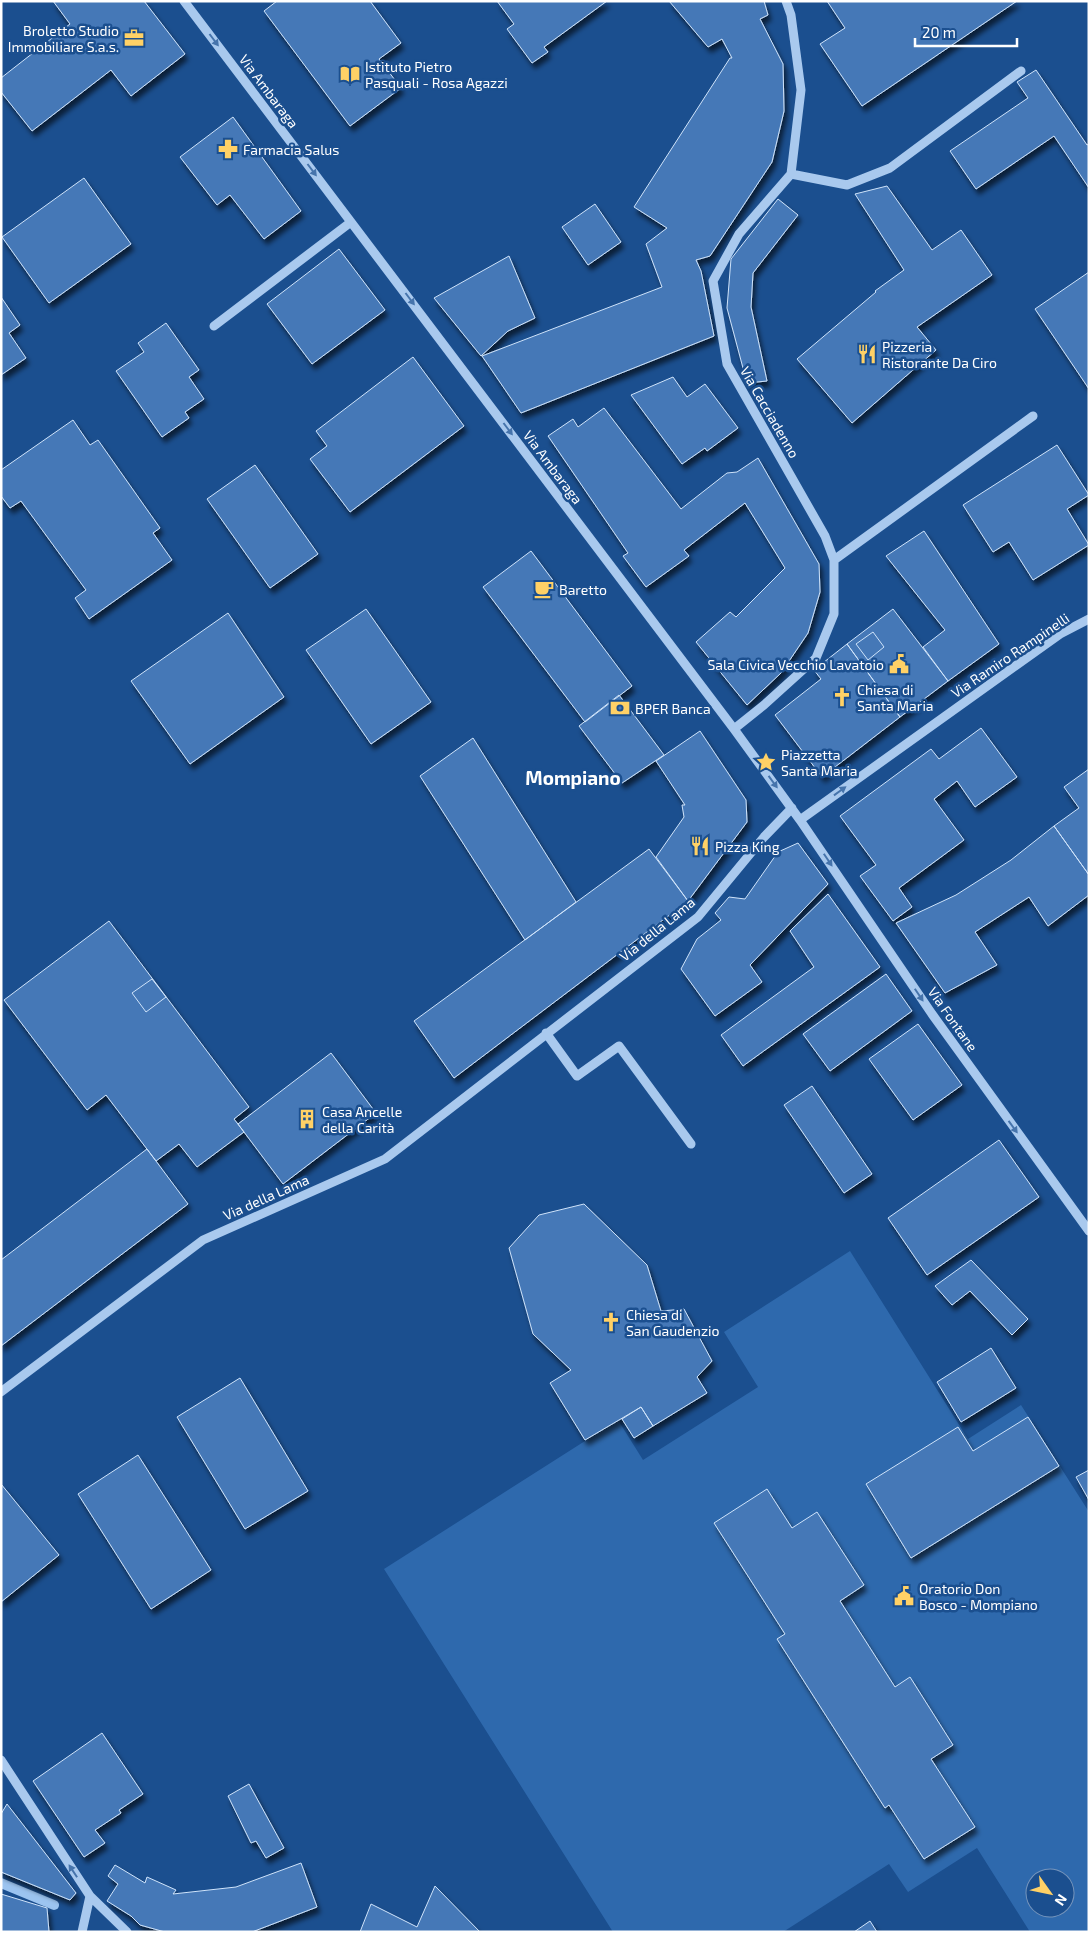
<svg xmlns="http://www.w3.org/2000/svg" width="1090" height="1933" font-family="'Exo 2',sans-serif">
	<style>
		.green { fill: #2e69ad; fill-rule: evenodd }
		.lines { fill: none; stroke-linecap: round; stroke-linejoin: round }
		.stream { stroke: #9cc4f0; stroke-width: 10 }
		.building { fill: #4478b7; stroke: #cfe3fa; filter: url(#shadow) }
		.minor { stroke: #a9c9ee; stroke-width: 9 }
		.oneway { fill: #4674ac }
		.labels { text-anchor: middle; dominant-baseline: central; stroke-width: 5; stroke-linejoin: round; paint-order: stroke }
		.poi-label { font-size: 14px; fill: #fff; stroke: #1b4f8f; text-anchor: start }
		.street-label { font-size: 14px; fill: #fff; stroke: #1b4f8f }
		.district-label { font-size: 19px; font-weight: bold; fill: #fff; stroke: #1b4f8f }
	</style>
	<defs>
		<filter id="shadow"><feDropShadow dx="3" dy="5.5" stdDeviation="2.5" flood-color="#0009"/></filter>
	</defs>
	<rect width="100%" height="100%" fill="#1b4f8f"/>
	<path class="green" d="M850,1251L968,1439L1021,1405L1089,1512V1932H1030L977,1848L908,1892L889,1864L783,1932H613L384,1569L618,1420L643,1460L758,1387L724,1332ZM1035,1878H1065V1908H1035Z"/>
	<g class="lines">
		<path class="stream" d="M1,1883L54,1905"/>
	</g>
	<path class="building" d="M53,1H144L185,54L131,96L111,70L32,131L1,92V78L70,24Z
		M277,1H370L401,43L379,59L401,88L350,126L264,11Z
		M497,1H607L544,47L548,52L532,63L507,29L514,24Z
		M669,1H764L768,15L760,19L783,64L784,111L772,162L710,256L696,260L701,271L714,336L521,413L482,356L662,287L646,244L667,228L634,207L730,58H732L722,39L708,47Z
		M827,1H1017L862,106L820,44L845,28Z
		M1036,70L1087,145L1089,144V188L1054,136L976,189L950,151L1028,98L1017,82Z
		M233,117L301,211L264,239L230,195L217,205L180,157Z
		M84,178L131,244L49,303L2,237Z
		M887,186L932,250L961,230L992,275L917,327L936,350L852,423L797,359L876,292L875,291L904,270L855,194Z
		M778,199L798,215L753,273L751,307L767,381L747,383L727,308L731,259Z
		M595,204L621,242L588,265L562,227Z
		M339,249L385,310L312,364L267,304Z
		M509,256L535,318L508,331L481,356L434,298Z
		M1089,272V389L1035,309Z
		M1,297L20,325L9,333L26,358L1,375Z
		M166,323L199,370L189,377L204,399L185,412L189,418L162,437L116,371L144,352L138,343Z
		M413,357L464,426L350,512L310,459L327,446L316,431Z
		M673,377L687,397L705,384L738,428L707,451L705,448L682,464L631,395Z
		M604,408L681,509L727,473L737,472L758,458L819,564L820,592L808,633L781,673L747,705L696,642L730,612L736,617L785,568L745,503L684,550L689,556L646,587L623,556L628,553L548,436L573,419L578,427Z
		M73,420L90,445L98,440L160,528L153,533L172,560L89,619L75,598L86,590L21,501L10,508L1,496V470Z
		M1057,445L1089,495L1067,509L1089,545L1033,580L1009,542L993,552L963,505Z
		M255,465L318,554L270,588L207,499Z
		M924,531L999,644L948,681L923,647L945,630L886,556Z
		M531,551L632,686L585,722L483,587Z
		M366,609L431,702L371,744L306,650Z
		M893,609L948,681L900,717L847,644Z
		M228,613L284,697L190,764L131,681Z
		M873,632L884,647L868,660L856,644Z
		M847,644L900,717L822,777L775,715L821,679L814,670Z
		M619,695L664,755L622,783L579,726Z
		M981,728L1017,777L975,807L957,781L934,799L964,840L899,888L912,907L893,921L860,876L876,865L840,816L931,749L939,759Z
		M700,731L746,800L747,822L688,901L656,857L684,817L682,805H685L656,761Z
		M473,738L576,902L525,940L420,776Z
		M1089,769V875L1054,826L1079,808L1064,787Z
		M1054,826L1089,875V895L1048,926L1029,897L975,932L997,965L945,993L896,923L956,895L1011,860Z
		M798,843L828,884L750,965L762,982L715,1016L681,969L697,939L721,920L715,913L729,897L745,899L778,852Z
		M649,849L688,901L454,1078L414,1021Z
		M828,894L880,967L743,1066L721,1035L814,967L790,931Z
		M109,921L249,1107L234,1119L244,1132L197,1167L179,1144L156,1161L106,1095L87,1110L4,1000Z
		M886,974L912,1011L830,1071L803,1034Z
		M152,979L166,997L146,1012L132,993Z
		M918,1024L962,1085L913,1120L869,1059Z
		M331,1053L376,1113L283,1184L238,1124Z
		M812,1086L872,1174L844,1193L784,1105Z
		M999,1140L1039,1197L927,1275L888,1218Z
		M147,1149L188,1204L1,1346V1260Z
		M584,1204L647,1265L661,1311L684,1309L712,1361L697,1377L707,1393L653,1426L641,1407L585,1440L550,1383L571,1370L533,1334L509,1248L539,1215Z
		M971,1260L1028,1319L1012,1335L970,1291L952,1305L935,1286Z
		M991,1348L1016,1388L961,1422L937,1382Z
		M240,1378L308,1491L245,1529L177,1417Z
		M641,1407L653,1426L634,1438L622,1419Z
		M1028,1417L1059,1466L911,1558L866,1484L958,1427L973,1451Z
		M138,1455L211,1570L151,1609L78,1494Z
		M1089,1470V1500L1076,1477Z
		M1,1484L59,1555L1,1602Z
		M767,1489L792,1528L817,1512L864,1585L840,1601L895,1687L910,1677L953,1745L931,1759L975,1827L924,1859L889,1805L885,1808L777,1639L785,1634L714,1523Z
		M102,1733L143,1794L119,1810L121,1813L95,1830L105,1843L84,1857L33,1781Z
		M249,1784L284,1848L266,1858L256,1841L251,1843L228,1796Z
		M7,1804L76,1893L70,1900L1,1872V1814Z
		M301,1863L317,1907L252,1932H165L140,1925L131,1916L107,1901L118,1884L108,1876L115,1865L145,1883L147,1877L176,1890L173,1894L236,1887Z
		M435,1886L480,1932H360L371,1904L417,1927Z
		M1,1894L47,1908L49,1932H1Z
		M870,1921L877,1932H854Z"/>
	<g class="lines">
		<path class="minor" d="M184,1L734,729L800,820L932,1014L1089,1231
			M791,174L847,185L890,168L1021,71
			M214,326L351,222
			M834,560L1033,416
			M734,729L764,705L816,658L834,614V560L825,536L727,364L713,281L739,234L791,174L801,90L791,15L786,1
			M800,820L1060,634L1089,619
			M546,1033L577,1076L619,1046L691,1144
			M1,1392L203,1240L385,1159L698,917L764,837L792,808
			M1,1760L90,1896L82,1932
			M90,1896L127,1932"/>
	</g>
	<defs><path id="oneway-solid" d="M-6-.8H1V-3.2L6.5 0L1 3.2V.8H-6Z" transform="scale(1.25)"/></defs>
	<g class="oneway">
		<use href="#oneway-solid" transform="translate(214 40) rotate(53)"/>
		<use href="#oneway-solid" transform="translate(312 170) rotate(53)"/>
		<use href="#oneway-solid" transform="translate(410 299) rotate(53)"/>
		<use href="#oneway-solid" transform="translate(508 429) rotate(53)"/>
		<use href="#oneway-solid" transform="translate(773 782) rotate(54)"/>
		<use href="#oneway-solid" transform="translate(840 791) rotate(-36)"/>
		<use href="#oneway-solid" transform="translate(828 860) rotate(56)"/>
		<use href="#oneway-solid" transform="translate(919 995) rotate(56)"/>
		<use href="#oneway-solid" transform="translate(1013 1127) rotate(54)"/>
		<use href="#oneway-solid" transform="translate(73 1871) rotate(-123)"/>
	</g>
	<defs>
		<symbol id="office-bare" viewBox="-9 -9 18 18"><path d="M-6-3h4V-5.5h4V-3h4V5H-6ZM-1-4.5V-3h2v-1.5ZM-6 0V1H6V0Z" fill="#ffd166" stroke="#1b4f8f" stroke-width="2.5" paint-order="stroke"/></symbol>
		<symbol id="library-bare" viewBox="-9 -9 18 18"><path d="M-6-4Q-3-5.5-.7-3.5V5Q-3 3-6 4ZM6-4Q3-5.5 .7-3.5V5Q3 3 6 4Z" fill="#ffd166" stroke="#1b4f8f" stroke-width="2.5" paint-order="stroke"/></symbol>
		<symbol id="pharmacy-bare" viewBox="-9 -9 18 18"><path d="M-2-6h4v4h4v4h-4v4h-4v-4h-4v-4h4Z" fill="#ffd166" stroke="#1b4f8f" stroke-width="2.5" paint-order="stroke"/></symbol>
		<symbol id="restaurant-bare" viewBox="-9 -9 18 18"><path d="M-5-6h1v4h1v-4h1v4h1v-4h1v5L-1.5 .5V6h-2V.5L-5-1ZM5-6V6H3V1.5H1.5Q1.5-4 5-6Z" fill="#ffd166" stroke="#1b4f8f" stroke-width="2.5" paint-order="stroke"/></symbol>
		<symbol id="cafe-bare" viewBox="-9 -9 18 18"><path d="M-5.5-4.5H6V0H3Q3 3.5 0 3.5H-2.5Q-5.5 3.5-5.5 0ZM3-3.2v2h1.7v-2ZM-6 4.5H4V6H-6Z" fill="#ffd166" stroke="#1b4f8f" stroke-width="2.5" paint-order="stroke"/></symbol>
		<symbol id="civic-bare" viewBox="-9 -9 18 18"><path d="M-.6-6.5H3V-4.5H.6V-3L4-1V1h2V6H-6V1h2V-1L-.6-3ZM-1.2 2.5V6h2.4V2.5Z" fill="#ffd166" stroke="#1b4f8f" stroke-width="2.5" paint-order="stroke"/></symbol>
		<symbol id="church-bare" viewBox="-9 -9 18 18"><path d="M-1.2-6h2.4v3.5h3.3v2.4h-3.3V6h-2.4V-.1h-3.3v-2.4h3.3Z" fill="#ffd166" stroke="#1b4f8f" stroke-width="2.5" paint-order="stroke"/></symbol>
		<symbol id="bank-bare" viewBox="-9 -9 18 18"><path d="M-6-4H6V4H-6ZM0-2.3a2.3 2.3 0 1 0 0 4.6a2.3 2.3 0 1 0 0-4.6Z" fill="#ffd166" stroke="#1b4f8f" stroke-width="2.5" paint-order="stroke"/></symbol>
		<symbol id="sight-bare" viewBox="-9 -9 18 18"><path d="M0-6L1.8-2.2L6-1.7L2.9 1.2L3.7 5.4L0 3.3L-3.7 5.4L-2.9 1.2L-6-1.7L-1.8-2.2Z" fill="#ffd166" stroke="#1b4f8f" stroke-width="2.5" paint-order="stroke"/></symbol>
		<symbol id="building-bare" viewBox="-9 -9 18 18"><path d="M-4-6H4V6H1V3H-1V6H-4ZM-2.5-4.3h1.7v1.8h-1.7ZM.8-4.3h1.7v1.8H.8ZM-2.5-1h1.7V.8h-1.7ZM.8-1h1.7V.8H.8Z" fill="#ffd166" stroke="#1b4f8f" stroke-width="2.5" paint-order="stroke"/></symbol>
	</defs>
	<g fill-rule="evenodd">
		<use href="#office-bare" x="120" y="24" width="28" height="28"/>
		<use href="#library-bare" x="336" y="60" width="28" height="28"/>
		<use href="#pharmacy-bare" x="214" y="135" width="28" height="28"/>
		<use href="#restaurant-bare" x="853" y="340" width="28" height="28"/>
		<use href="#cafe-bare" x="530" y="575" width="28" height="28"/>
		<use href="#civic-bare" x="885" y="650" width="28" height="28"/>
		<use href="#church-bare" x="828" y="683" width="28" height="28"/>
		<use href="#bank-bare" x="606" y="694" width="28" height="28"/>
		<use href="#sight-bare" x="752" y="748" width="28" height="28"/>
		<use href="#restaurant-bare" x="686" y="832" width="28" height="28"/>
		<use href="#building-bare" x="293" y="1105" width="28" height="28"/>
		<use href="#church-bare" x="597" y="1308" width="28" height="28"/>
		<use href="#civic-bare" x="890" y="1582" width="28" height="28"/>
	</g>
	<g class="labels">
		<g class="poi-label">
			<text x="119" y="30" text-anchor="end">Broletto Studio<tspan x="119" dy="16">Immobiliare S.a.s.</tspan></text>
			<text x="365" y="66">Istituto Pietro<tspan x="365" dy="16">Pasquali - Rosa Agazzi</tspan></text>
			<text x="243" y="149">Farmacia Salus</text>
			<text x="882" y="346">Pizzeria<tspan x="882" dy="16">Ristorante Da Ciro</tspan></text>
			<text x="559" y="589">Baretto</text>
			<text x="884" y="664" text-anchor="end">Sala Civica Vecchio Lavatoio</text>
			<text x="857" y="689">Chiesa di<tspan x="857" dy="16">Santa Maria</tspan></text>
			<text x="635" y="708">BPER Banca</text>
			<text x="781" y="754">Piazzetta<tspan x="781" dy="16">Santa Maria</tspan></text>
			<text x="715" y="846">Pizza King</text>
			<text x="322" y="1111">Casa Ancelle<tspan x="322" dy="16">della Carità</tspan></text>
			<text x="626" y="1314">Chiesa di<tspan x="626" dy="16">San Gaudenzio</tspan></text>
			<text x="919" y="1588">Oratorio Don<tspan x="919" dy="16">Bosco - Mompiano</tspan></text>
		</g>
		<g class="street-label">
			<text transform="translate(269 91) rotate(53)">Via Ambaraga</text>
			<text transform="translate(770 412) rotate(60)">Via Cacciadenno</text>
			<text transform="translate(553 467) rotate(53)">Via Ambaraga</text>
			<text transform="translate(1010 655) rotate(-34)">Via Ramiro Rampinelli</text>
			<text transform="translate(657 929) rotate(-39)">Via della Lama</text>
			<text transform="translate(953 1019) rotate(55)">Via Fontane</text>
			<text transform="translate(266 1197) rotate(-24)">Via della Lama</text>
		</g>
		<g class="district-label">
			<text x="573" y="777">Mompiano</text>
		</g>
	</g>
	<rect width="1090" height="1933" fill="none" stroke="#ffffff" stroke-width="5"/>
	<g transform="translate(1050 1893) rotate(123)"><circle r="24" fill="#1b4f8f" stroke="#7695bc"/>
	<path d="M0-4L9 19L0 12L-9 19Z" fill="#ffd166"/>
	<text y="-8" font-size="14" font-weight="bold" text-anchor="middle" fill="#ffffff">N</text>
	</g>
	<path d="M915 38v8h102v-8" fill="none" stroke="#ffffff" stroke-width="2.5"/>
	<text x="922" y="38" font-size="15" fill="#ffffff" stroke="#1b4f8f" stroke-width="4" paint-order="stroke">20 m</text>
</svg>
